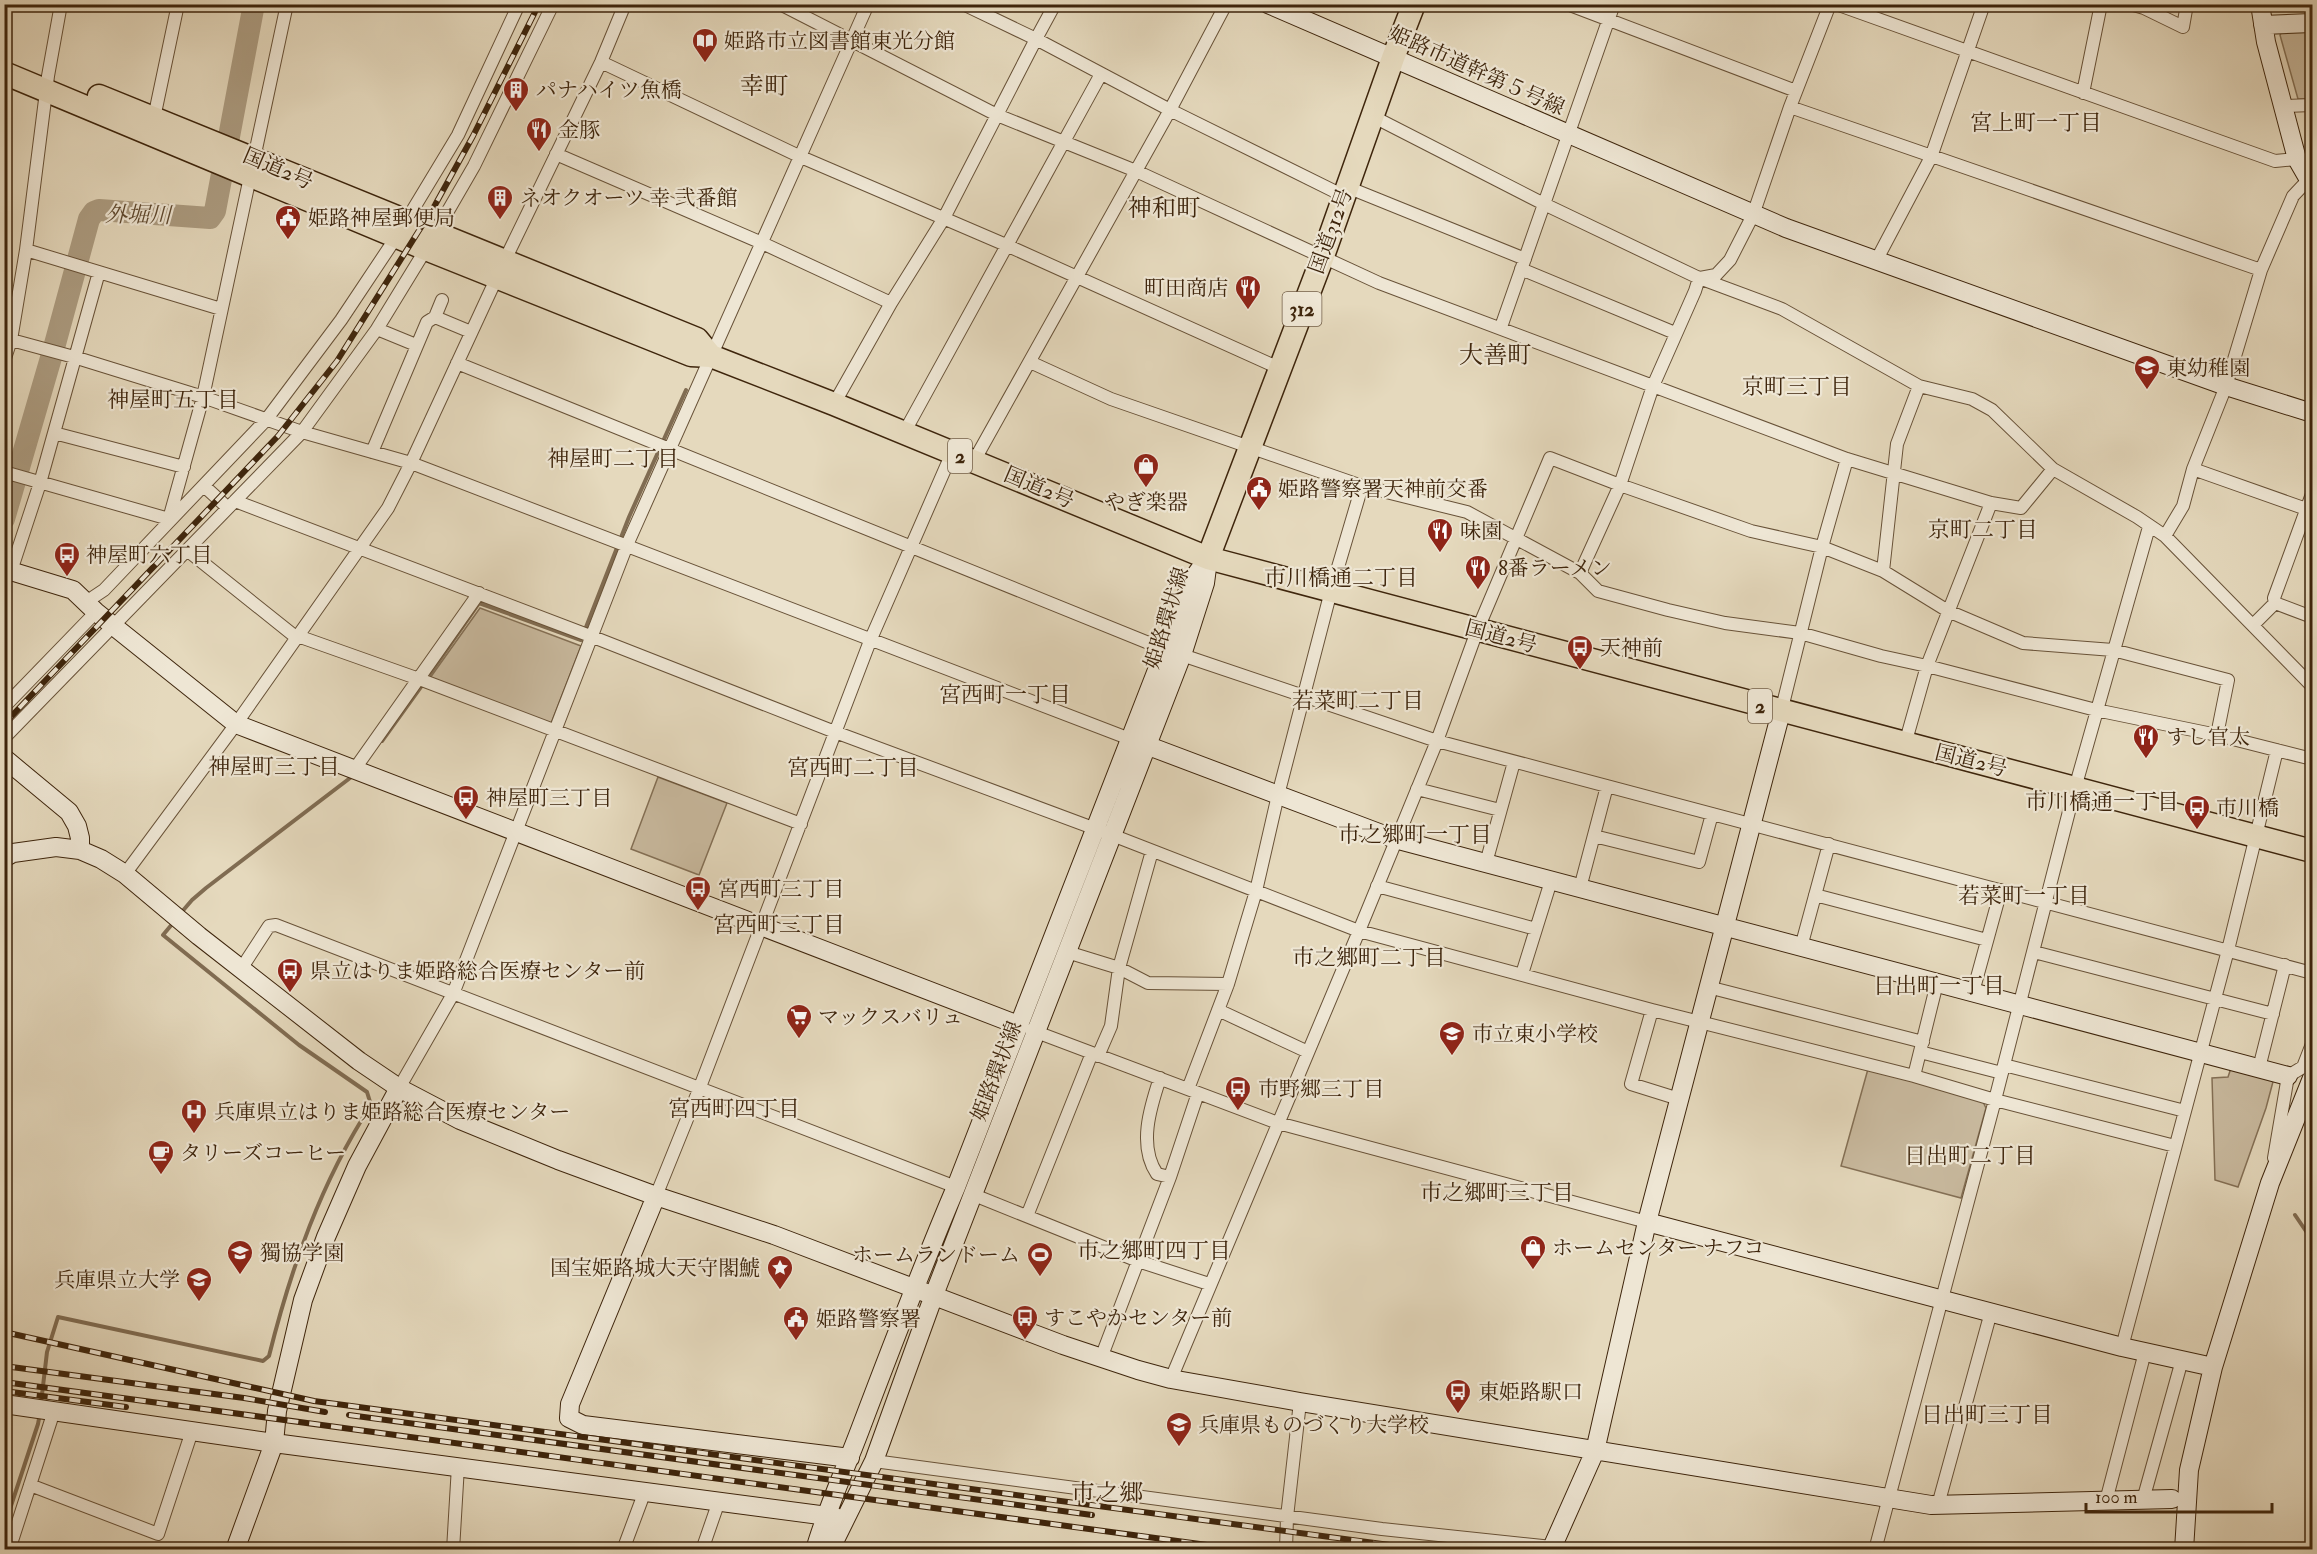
<svg xmlns="http://www.w3.org/2000/svg" width="2317" height="1554" font-family="'IM FELL Double Pica','Noto Serif JP',serif">
	<style>
		.green { fill: #c9ba9f; stroke: #847056; stroke-width: 1.5 }
		.lines { fill: none; stroke-linecap: round; stroke-linejoin: round }
		.stream { stroke: #806c52; stroke-width: 4 }
		.river { stroke: #ac9c81; stroke-width: 22 }
		.street-casing { stroke: #685238; stroke-width: 14 }
		.secondary-casing { stroke: #3e250c; stroke-width: 20 }
		.highway-casing { stroke: #3e250c; stroke-width: 25 }
		.street { stroke: #eee6d4; stroke-width: 12 }
		.secondary { stroke: #eee6d4; stroke-width: 18 }
		.highway { stroke: #e5d9bd; stroke-width: 22 }
		.rail-casing { stroke: #3e250c; stroke-width: 6 }
		.rail { stroke: #eee6d4; stroke-width: 4; stroke-dasharray: 11; stroke-linecap: butt }
		.labels { text-anchor: middle; dominant-baseline: central; stroke-width: 4.5; stroke-linejoin: round; paint-order: stroke }
		.shield { fill: #eee6d4; stroke: #735f48; stroke-width: 1.5 }
		.shield-label { font-size: 20px; font-weight: bold; fill: #3e250c }
		.poi-label { font-size: 21px; fill: #3e250c; stroke: #eee6d4; text-anchor: start }
		.street-label { font-size: 21px; fill: #3e250c; stroke: #eee6d4 }
		.neighbourhood-label { font-size: 22px; fill: #3e250c; stroke: #eee6d4 }
		.water-label { font-size: 22px; font-style: italic; fill: #5f492f; stroke: #eee6d4 }
		.quarter-label { font-size: 24px; fill: #3e250c; stroke: #eee6d4 }
	</style>
	<rect width="100%" height="100%" fill="#e5d9bd"/>
	<filter id="stains"><feTurbulence type="fractalNoise" baseFrequency=".00333" numOctaves="4"/><feColorMatrix values="0 0 0 0 .2 0 0 0 0 .09 0 0 0 0 .02 0 0 0 .5 -.17"/></filter>
	<radialGradient id="worn" r=".72"><stop offset=".6" stop-color="#630" stop-opacity="0"/><stop offset="1" stop-color="#630" stop-opacity=".3"/></radialGradient>
	<path class="green" d="M2312,29V99H2298L2280,35L2283,30Z
		M480,608L581,646L550,726L430,678Z
		M658,777L727,803L699,875L631,849Z
		M2231,1068L2274,1078L2266,1108L2238,1187L2215,1180L2212,1078L2228,1077Z
		M1868,1069L1982,1100L1986,1108L1961,1198L1841,1166Z"/>
	<g class="lines">
		<path class="stream" d="M427,678L479,603L581,640L629,517L686,390
			M382,741L423,684
			M180,914L192,900L206,888L354,775
			M2295,1215L2312,1240
			M41,1403L47,1352L58,1317L263,1361L269,1356C291,1268 321,1182 371,1105L367,1092L299,1045L163,935L173,923
			M4,1527L38,1424L40,1413"/>
		<path class="river" d="M4,519L55,344L89,219L94,212L99,210L210,218L215,211L254,4"/>
		<defs>
			<path id="street" d="M61,4L48,76L26,250L221,309
				M780,4L997,115L1136,171L1379,283L1847,459L1991,503L2021,508L2053,469
				M963,4L1036,39L1170,110L1344,196
				M1567,4L1796,91
				M1836,4L2275,161L2297,159
				M2130,4L2144,8L2183,27L2187,4
				M2244,4L2260,6
				M601,62L801,157L1006,245L1279,368
				M2083,93L2101,4
				M2284,106L2312,105
				M1790,107L2261,270
				M1372,116L1544,204L1699,278L1782,309L1919,386L1972,399L1992,410L2053,469L2137,517L2165,536L2312,686
				M154,118L178,4
				M556,154L762,243L891,303
				M1347,187L1525,259
				M1876,261L1931,157L1984,4
				M1521,269L1675,333
				M1700,278L1716,275L1730,260L1753,215L1790,107L1830,4
				M442,300L435,317L471,332
				M1501,327L1614,4
				M377,329L416,345
				M4,338L74,357L203,397L302,432L411,463L1130,739
				M4,361L11,340L26,250
				M1030,362L1111,399L1362,486L1467,512L1580,573L1598,591L1668,610L1725,623L1800,633L1881,656L1927,666L2096,710L2217,735L2312,759
				M457,363L1166,650
				M834,404L891,303L944,218L1036,39L1055,4
				M54,433L184,467
				M904,433L1101,74
				M372,452L427,322L435,317
				M974,461L1170,110L1226,4
				M2193,469L2312,511
				M4,472L169,519L203,397L287,4
				M204,486L228,508
				M235,501L593,637L835,732L1112,835L1359,931L1652,1010L1914,1076L1995,1100L2175,1146
				M2165,536L2183,506L2193,469L2226,386L2261,270L2293,196L2309,179H2312
				M187,550L292,634L419,679L801,824
				M11,571L40,483L99,272
				M1883,571L1897,444L1919,386
				M1580,573L1620,485L1653,386L1695,291L1699,278
				M86,602L104,590L266,420L341,320L397,236L458,135L519,4
				M2275,603L2312,617
				M2254,624L2275,603L2274,598L2312,494
				M1182,655L1437,741L2312,973
				M4,707L96,612
				M1781,712L1822,547L1847,459
				M4,738L302,432L377,329L426,249L474,166L553,4
				M1905,744L1927,666L1991,503
				M354,770L479,593
				M1417,789L1500,810
				M1594,836L1699,862L1712,814
				M1486,863L1514,762
				M125,874L236,724L388,508L411,463L504,262L601,62L625,4
				M1377,886L1536,929
				M1580,888L1607,786
				M1815,895L1987,940
				M1801,947L1829,844
				M1067,952L1119,968L1148,983L1228,984
				M2034,952L2273,1014
				M241,969L269,926L276,925L956,1187
				M1522,974L1551,881
				M1708,987L1923,1042
				M1973,992L2001,890
				M1218,1010L1308,1052
				M1652,1010L1631,1084L1679,1099
				M1031,1030L1278,1123L1647,1222
				M1920,1052L2002,1073
				M1098,1056L1111,1026L1119,968L1152,851
				M2004,1065L2185,1111
				M2259,1068L2285,965
				M1914,1076L1937,983
				M1160,1078C1150,1108 1138,1146 1157,1174L1170,1177
				M399,1088L453,994L627,545L868,4
				M1188,1089L1228,984L1256,891L1278,795L1331,591L1362,486
				M2274,1158L2288,1076L2303,1067L2312,1044
				M974,1195L1138,1261L1209,1284
				M656,1196L700,1087L870,641L952,453
				M1027,1216L1092,1053
				M2122,1347L2228,950L2277,750
				M1101,1358L1170,1177L1198,1093
				M1171,1379L1359,931L1437,741L1477,631L1550,458L1620,485L1751,531L1822,547L1883,571L1948,611L2023,643L2113,650L2228,680L2217,735
				M874,1461L1382,1529L1552,1547
				M30,1485L158,1534L192,1431
				M2143,1500L2182,1360
				M2106,1501L2145,1352
				M1938,1505L1991,1312
				M9,1550L54,1411
				M453,1550L458,1466
				M623,1550L645,1491
				M702,1550L719,1501
				M1286,1550L1287,1517L1300,1402
				M1875,1550L1995,1100L2075,788L2149,527"/>
			<path id="secondary" d="M1268,4L1786,228L2226,386L2312,413
				M2260,4L2266,42L2297,159L2312,185
				M2263,25L2312,23
				M4,569L73,590L96,612L236,724L1018,1025
				M1130,739L1395,839L2288,1076
				M4,758L69,812L77,826L80,838V850
				M4,858L13,853L56,847L80,850L101,859L125,874L199,936L359,1061L399,1088L460,1120L558,1160L656,1196L774,1235L1063,1345L1138,1370L1171,1379L1300,1402L1931,1505L2172,1499
				M656,1196L570,1404L569,1418L583,1425L850,1458
				M1647,1222L2122,1347L2213,1367
				M4,1404L274,1443L835,1517
				M235,1550L274,1443L277,1411L303,1300L326,1237L357,1166L399,1088
				M815,1550C827,1508 845,1470 860,1430C891,1348 922,1267 956,1187L1192,580L1208,558
				M830,1550L874,1461L934,1295L1182,655L1205,583L1208,560
				M1551,1550L1595,1451L1647,1222L1781,712
				M2184,1550L2189,1470L2213,1367L2270,1183L2312,1078"/>
			<path id="highway" d="M4,73L426,249L691,355L711,356L834,404L1208,558L2312,851
				M99,96L697,339L711,356
				M1208,558L1323,256L1393,58L1414,4"/>
		</defs>
		<use href="#street" class="street-casing"/>
		<use href="#secondary" class="secondary-casing"/>
		<use href="#highway" class="highway-casing"/>
		<use href="#street" class="street"/>
		<use href="#secondary" class="secondary"/>
		<use href="#highway" class="highway"/>
		<defs>
			<path id="rail" d="M4,724L278,436L337,361L435,205L473,136L539,4
				M4,1332L314,1401L1427,1550
				M4,1366L244,1398L325,1412
				M4,1382L1244,1550
				M4,1391L126,1407
				M349,1415L1092,1515"/>
		</defs>
		<use href="#rail" class="rail-casing"/>
		<use href="#rail" class="rail"/>
	</g>
	<defs>
		<symbol id="library-pin" viewBox="-11 -11 22 30"><path d="M0 17L-7.5 6A9.5 9.5 0 1 1 7.5 6Z" fill="#8f2418" stroke="#eee6d4"/><path d="M-6-4Q-3-5.5-.7-3.5V5Q-3 3-6 4ZM6-4Q3-5.5 .7-3.5V5Q3 3 6 4Z" fill="#fff"/></symbol>
		<symbol id="building-pin" viewBox="-11 -11 22 30"><path d="M0 17L-7.5 6A9.5 9.5 0 1 1 7.5 6Z" fill="#8f2418" stroke="#eee6d4"/><path d="M-4-6H4V6H1V3H-1V6H-4ZM-2.5-4.3h1.7v1.8h-1.7ZM.8-4.3h1.7v1.8H.8ZM-2.5-1h1.7V.8h-1.7ZM.8-1h1.7V.8H.8Z" fill="#fff"/></symbol>
		<symbol id="restaurant-pin" viewBox="-11 -11 22 30"><path d="M0 17L-7.5 6A9.5 9.5 0 1 1 7.5 6Z" fill="#8f2418" stroke="#eee6d4"/><path d="M-5-6h1v4h1v-4h1v4h1v-4h1v5L-1.5 .5V6h-2V.5L-5-1ZM5-6V6H3V1.5H1.5Q1.5-4 5-6Z" fill="#fff"/></symbol>
		<symbol id="civic-pin" viewBox="-11 -11 22 30"><path d="M0 17L-7.5 6A9.5 9.5 0 1 1 7.5 6Z" fill="#8f2418" stroke="#eee6d4"/><path d="M-.6-6.5H3V-4.5H.6V-3L4-1V1h2V6H-6V1h2V-1L-.6-3ZM-1.2 2.5V6h2.4V2.5Z" fill="#fff"/></symbol>
		<symbol id="school-pin" viewBox="-11 -11 22 30"><path d="M0 17L-7.5 6A9.5 9.5 0 1 1 7.5 6Z" fill="#8f2418" stroke="#eee6d4"/><path d="M0-5L7-2L0 1L-7-2ZM-4 1L0 2.5L4 1V4Q0 6-4 4Z" fill="#fff"/></symbol>
		<symbol id="shop-pin" viewBox="-11 -11 22 30"><path d="M0 17L-7.5 6A9.5 9.5 0 1 1 7.5 6Z" fill="#8f2418" stroke="#eee6d4"/><path d="M-5-2.5h2.3a2.7 3.5 0 0 1 5.4 0H5L5.5 6h-11ZM-1.5-2.5h3a1.5 2.3 0 0 0-3 0Z" fill="#fff"/></symbol>
		<symbol id="bus-pin" viewBox="-11 -11 22 30"><path d="M0 17L-7.5 6A9.5 9.5 0 1 1 7.5 6Z" fill="#8f2418" stroke="#eee6d4"/><path d="M-5-6H5V4H4V6H2V4H-2V6H-4V4H-5ZM-3.5-4V0h7V-4ZM-3.5 1.2v1.5H-2V1.2ZM2 1.2v1.5H3.5V1.2Z" fill="#fff"/></symbol>
		<symbol id="supermarket-pin" viewBox="-11 -11 22 30"><path d="M0 17L-7.5 6A9.5 9.5 0 1 1 7.5 6Z" fill="#8f2418" stroke="#eee6d4"/><path d="M-6-5.5h2.5l.6 2H6L4.5 2H-2.5L-4.4-4H-6ZM-1.5 3.2a1.3 1.3 0 1 0 .1 0ZM3 3.2a1.3 1.3 0 1 0 .1 0Z" fill="#fff"/></symbol>
		<symbol id="hospital-pin" viewBox="-11 -11 22 30"><path d="M0 17L-7.5 6A9.5 9.5 0 1 1 7.5 6Z" fill="#8f2418" stroke="#eee6d4"/><path d="M-5-5h3v3.5h4V-5h3V5h-3V1.5h-4V5h-3Z" fill="#fff"/></symbol>
		<symbol id="cafe-pin" viewBox="-11 -11 22 30"><path d="M0 17L-7.5 6A9.5 9.5 0 1 1 7.5 6Z" fill="#8f2418" stroke="#eee6d4"/><path d="M-5.5-4.5H6V0H3Q3 3.5 0 3.5H-2.5Q-5.5 3.5-5.5 0ZM3-3.2v2h1.7v-2ZM-6 4.5H4V6H-6Z" fill="#fff"/></symbol>
		<symbol id="university-pin" viewBox="-11 -11 22 30"><path d="M0 17L-7.5 6A9.5 9.5 0 1 1 7.5 6Z" fill="#8f2418" stroke="#eee6d4"/><path d="M0-5L7-2L0 1L-7-2ZM-4 1L0 2.5L4 1V4Q0 6-4 4Z" fill="#fff"/></symbol>
		<symbol id="stadium-pin" viewBox="-11 -11 22 30"><path d="M0 17L-7.5 6A9.5 9.5 0 1 1 7.5 6Z" fill="#8f2418" stroke="#eee6d4"/><path d="M0-5a6.5 5 0 1 0 0 10a6.5 5 0 1 0 0-10ZM-3.5-1.8h7v3.6h-7Z" fill="#fff"/></symbol>
		<symbol id="sight-pin" viewBox="-11 -11 22 30"><path d="M0 17L-7.5 6A9.5 9.5 0 1 1 7.5 6Z" fill="#8f2418" stroke="#eee6d4"/><path d="M0-6L1.8-2.2L6-1.7L2.9 1.2L3.7 5.4L0 3.3L-3.7 5.4L-2.9 1.2L-6-1.7L-1.8-2.2Z" fill="#fff"/></symbol>
	</defs>
	<g fill-rule="evenodd">
		<use href="#library-pin" x="690" y="26" width="30" height="40"/>
		<use href="#building-pin" x="501" y="75" width="30" height="40"/>
		<use href="#restaurant-pin" x="524" y="115" width="30" height="40"/>
		<use href="#building-pin" x="485" y="183" width="30" height="40"/>
		<use href="#civic-pin" x="273" y="203" width="30" height="40"/>
		<use href="#restaurant-pin" x="1233" y="273" width="30" height="40"/>
		<use href="#school-pin" x="2132" y="353" width="30" height="40"/>
		<use href="#shop-pin" x="1131" y="451" width="30" height="40"/>
		<use href="#civic-pin" x="1244" y="474" width="30" height="40"/>
		<use href="#restaurant-pin" x="1425" y="516" width="30" height="40"/>
		<use href="#bus-pin" x="52" y="540" width="30" height="40"/>
		<use href="#restaurant-pin" x="1463" y="553" width="30" height="40"/>
		<use href="#bus-pin" x="1565" y="633" width="30" height="40"/>
		<use href="#restaurant-pin" x="2131" y="722" width="30" height="40"/>
		<use href="#bus-pin" x="451" y="783" width="30" height="40"/>
		<use href="#bus-pin" x="2182" y="793" width="30" height="40"/>
		<use href="#bus-pin" x="683" y="874" width="30" height="40"/>
		<use href="#bus-pin" x="275" y="956" width="30" height="40"/>
		<use href="#supermarket-pin" x="784" y="1002" width="30" height="40"/>
		<use href="#school-pin" x="1437" y="1019" width="30" height="40"/>
		<use href="#bus-pin" x="1223" y="1074" width="30" height="40"/>
		<use href="#hospital-pin" x="179" y="1097" width="30" height="40"/>
		<use href="#cafe-pin" x="146" y="1138" width="30" height="40"/>
		<use href="#shop-pin" x="1518" y="1233" width="30" height="40"/>
		<use href="#university-pin" x="225" y="1238" width="30" height="40"/>
		<use href="#stadium-pin" x="1025" y="1240" width="30" height="40"/>
		<use href="#sight-pin" x="765" y="1253" width="30" height="40"/>
		<use href="#university-pin" x="184" y="1265" width="30" height="40"/>
		<use href="#bus-pin" x="1010" y="1303" width="30" height="40"/>
		<use href="#civic-pin" x="781" y="1304" width="30" height="40"/>
		<use href="#bus-pin" x="1443" y="1377" width="30" height="40"/>
		<use href="#university-pin" x="1164" y="1410" width="30" height="40"/>
	</g>
	<g class="labels">
		<g class="shield">
			<rect x="1282.5" y="292" width="39" height="34" rx="4.5"/>
			<rect x="948" y="439" width="24" height="34" rx="4.5"/>
			<rect x="1748" y="689" width="24" height="34" rx="4.5"/>
		</g>
		<g class="shield-label">
			<text x="1302" y="309">312</text>
			<text x="960" y="456">2</text>
			<text x="1760" y="706">2</text>
		</g>
		<g class="poi-label">
			<text x="724" y="41">姫路市立図書館東光分館</text>
			<text x="536" y="90">パナハイツ魚橋</text>
			<text x="558" y="130">金豚</text>
			<text x="520" y="198">ネオクオーツ 幸 弐番館</text>
			<text x="308" y="218">姫路神屋郵便局</text>
			<text x="1228" y="288" text-anchor="end">町田商店</text>
			<text x="2166" y="368">東幼稚園</text>
			<text x="1278" y="489">姫路警察署天神前交番</text>
			<text x="1146" y="502" text-anchor="middle">やぎ楽器</text>
			<text x="1460" y="531">味園</text>
			<text x="86" y="555">神屋町六丁目</text>
			<text x="1498" y="568">8番ラーメン</text>
			<text x="1600" y="648">天神前</text>
			<text x="2166" y="737">すし官太</text>
			<text x="486" y="798">神屋町三丁目</text>
			<text x="2216" y="808">市川橋</text>
			<text x="718" y="889">宮西町三丁目</text>
			<text x="310" y="971">県立はりま姫路総合医療センター前</text>
			<text x="818" y="1017">マックスバリュ</text>
			<text x="1472" y="1034">市立東小学校</text>
			<text x="1258" y="1089">市野郷三丁目</text>
			<text x="214" y="1112">兵庫県立はりま姫路総合医療センター</text>
			<text x="180" y="1153">タリーズコーヒー</text>
			<text x="1552" y="1248">ホームセンター ナフコ</text>
			<text x="260" y="1253">獨協学園</text>
			<text x="1020" y="1255" text-anchor="end">ホームランドーム</text>
			<text x="760" y="1268" text-anchor="end">国宝姫路城大天守閣鯱</text>
			<text x="180" y="1280" text-anchor="end">兵庫県立大学</text>
			<text x="1044" y="1318">すこやかセンター前</text>
			<text x="816" y="1319">姫路警察署</text>
			<text x="1478" y="1392">東姫路駅口</text>
			<text x="1198" y="1425">兵庫県ものづくり大学校</text>
		</g>
		<g class="street-label">
			<text transform="translate(1477 71) rotate(24)">姫路市道幹第５号線</text>
			<text transform="translate(278 169) rotate(23)">国道2号</text>
			<text transform="translate(1331 231) rotate(-70)">国道312号</text>
			<text transform="translate(1039 488) rotate(23)">国道2号</text>
			<text transform="translate(1167 618) rotate(-73)">姫路環状線</text>
			<text transform="translate(1501 637) rotate(15)">国道2号</text>
			<text transform="translate(1971 761) rotate(14)">国道2号</text>
			<text transform="translate(997 1071) rotate(-69)">姫路環状線</text>
		</g>
		<g class="neighbourhood-label">
			<text x="2036" y="123">宮上町一丁目</text>
			<text x="1797" y="387">京町三丁目</text>
			<text x="173" y="400">神屋町五丁目</text>
			<text x="613" y="459">神屋町二丁目</text>
			<text x="1983" y="530">京町二丁目</text>
			<text x="1341" y="578">市川橋通二丁目</text>
			<text x="1005" y="695">宮西町一丁目</text>
			<text x="1358" y="701">若菜町二丁目</text>
			<text x="274" y="767">神屋町三丁目</text>
			<text x="853" y="768">宮西町二丁目</text>
			<text x="2102" y="802">市川橋通一丁目</text>
			<text x="1415" y="835">市之郷町一丁目</text>
			<text x="2024" y="896">若菜町一丁目</text>
			<text x="779" y="925">宮西町三丁目</text>
			<text x="1369" y="958">市之郷町二丁目</text>
			<text x="1939" y="986">日出町一丁目</text>
			<text x="734" y="1109">宮西町四丁目</text>
			<text x="1970" y="1156">日出町二丁目</text>
			<text x="1497" y="1193">市之郷町三丁目</text>
			<text x="1154" y="1251">市之郷町四丁目</text>
			<text x="1987" y="1415">日出町三丁目</text>
		</g>
		<g class="water-label">
			<text transform="translate(138 215) rotate(1)">外堀川</text>
		</g>
		<g class="quarter-label">
			<text x="764" y="86">幸町</text>
			<text x="1164" y="208">神和町</text>
			<text x="1495" y="355">大善町</text>
			<text x="1107" y="1493">市之郷</text>
		</g>
	</g>
	<rect width="2317" height="1554" fill="none" stroke="#e5d9bd" stroke-width="24"/>
	<rect x="6" y="6" width="2305" height="1542" fill="none" stroke="#3e250c" stroke-width="3"/>
	<rect x="12" y="12" width="2293" height="1530" fill="none" stroke="#3e250c" stroke-width="1.5"/>
	<path d="M2086 1503v9h186v-9" fill="none" stroke="#3e250c" stroke-width="3"/>
	<text x="2095" y="1503" font-size="18" fill="#3e250c" stroke="#eee6d4" stroke-width="4.5" paint-order="stroke">100 m</text>
	<rect width="100%" height="100%" filter="url(#stains)"/>
	<rect width="100%" height="100%" fill="url(#worn)"/>
</svg>
